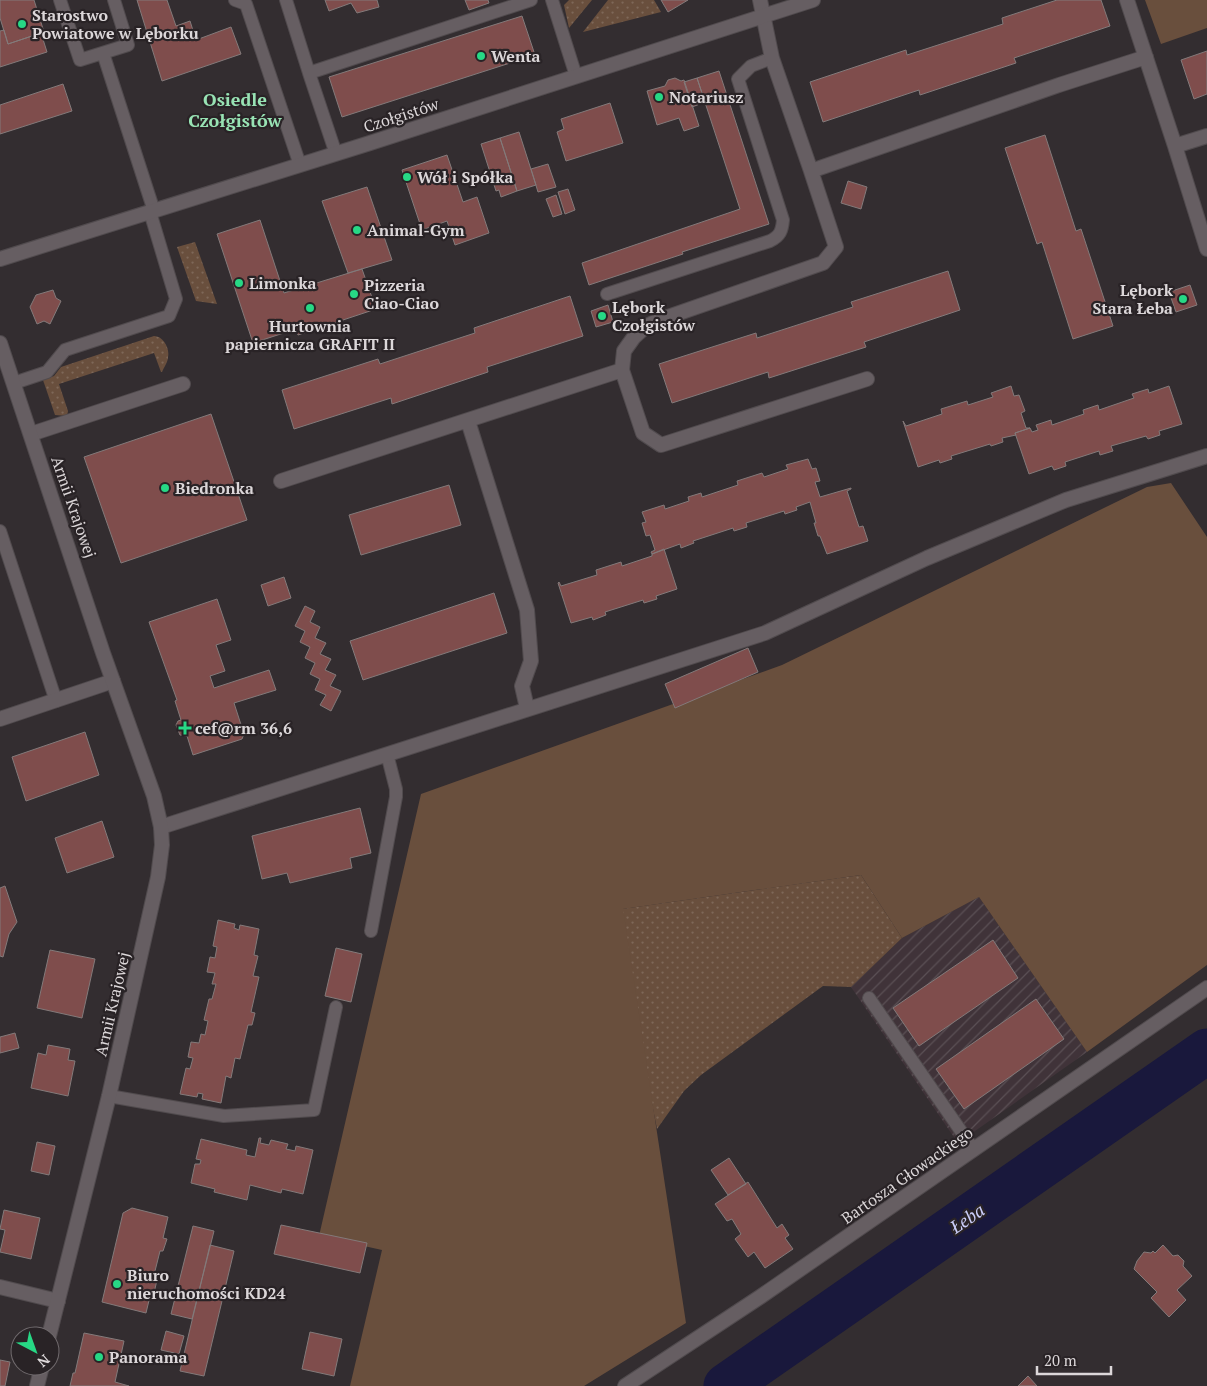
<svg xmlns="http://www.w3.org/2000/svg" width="1207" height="1386" font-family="'PT Serif',serif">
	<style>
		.industrial { fill: url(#industrial-furrows) }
		.grass { fill: url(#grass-dots) }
		.garden { fill: #694f3d }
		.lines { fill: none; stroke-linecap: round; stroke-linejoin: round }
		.river { stroke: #19183c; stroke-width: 45 }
		.building { fill: #7f4d4c; stroke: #837a7a }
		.service-casing { stroke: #514b4e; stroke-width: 14 }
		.minor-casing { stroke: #514b4e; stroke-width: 16 }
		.tertiary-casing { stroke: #514b4e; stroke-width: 16 }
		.service { stroke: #665e62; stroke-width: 12 }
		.minor { stroke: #665e62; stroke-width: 14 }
		.tertiary { stroke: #665e62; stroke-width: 14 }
		.poi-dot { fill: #27d885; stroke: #292326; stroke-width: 2 }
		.labels { text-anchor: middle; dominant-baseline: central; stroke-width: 4.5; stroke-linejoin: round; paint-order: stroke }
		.poi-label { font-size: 16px; font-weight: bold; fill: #dcd7d9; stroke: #292326; text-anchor: start }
		.street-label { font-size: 16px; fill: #dcd7d9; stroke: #292326 }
		.neighbourhood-label { font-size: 18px; font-weight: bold; fill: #98e3b4; stroke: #292326 }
		.water-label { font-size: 18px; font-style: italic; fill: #cbcef9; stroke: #292326 }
	</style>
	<defs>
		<pattern id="industrial-furrows" width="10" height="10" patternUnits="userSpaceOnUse" patternTransform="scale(1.25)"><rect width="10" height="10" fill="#403339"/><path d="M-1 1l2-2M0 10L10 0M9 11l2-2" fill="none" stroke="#5b5055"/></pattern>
		<pattern id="grass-dots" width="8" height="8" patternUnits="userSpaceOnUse" patternTransform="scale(1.25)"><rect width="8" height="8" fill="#694f3d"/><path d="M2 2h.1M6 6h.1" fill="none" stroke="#7e6858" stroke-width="1.8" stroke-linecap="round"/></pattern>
	</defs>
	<rect width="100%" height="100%" fill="#332d30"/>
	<path class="industrial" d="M979,897L1087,1052L958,1143L851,987L902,938Z"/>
	<path class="grass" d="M569,0H592L569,28L564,5Z
		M608,0H654L661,12L583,32Z
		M195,242L217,304L196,301L177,247Z
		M154,336C163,336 170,348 168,357C168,362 164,367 162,372H161L154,353L59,384L68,411L67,416L55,415L43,380L54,376L61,367Z
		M861,875L902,938L851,987L823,986L701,1075L684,1091L657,1129L646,1073L622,909Z"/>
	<path class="garden" d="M1145,0H1207V28L1161,44Z
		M1171,483L1207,537V965L1087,1052L979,897L902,938L861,875L623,909L686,1323L584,1386H350L382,1250L319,1236L421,794L782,665L1147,487Z"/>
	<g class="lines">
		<path class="river" d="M726,1386L1207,1051"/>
	</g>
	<path class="building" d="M0,0H34L44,32L8,44L0,18Z
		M137,0H167L176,26L190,21L196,40L231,27L241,54L162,81Z
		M325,0H377L379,7L357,13L351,3L329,11Z
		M465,0H488L489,3L469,10Z
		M661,0H688L668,12Z
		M1057,0H1101L1110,26L1014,58L1016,63L920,95L919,90L823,122L810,82L906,50L907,55L1003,24L1002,18Z
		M522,16L535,55L342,117L329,77Z
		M4,30L8,44L41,33L47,52L0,67V31Z
		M1207,51V94L1194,99L1181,60Z
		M719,71L769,224L682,252L683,254L589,285L582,263L740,209L697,78Z
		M675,78L681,81L684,80L699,126L684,131L679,118L657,125L647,91L665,86L668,80Z
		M697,78L705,102L692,107L684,82Z
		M63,84L72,111L0,134V105Z
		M610,103L623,143L566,161L557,132L564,129L561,119Z
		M519,132L536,185L517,191L500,138Z
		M1045,135L1076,231L1081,229L1113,326L1073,339L1042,242L1037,244L1005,148Z
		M500,138L517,191L501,197L499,190L496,191L481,144Z
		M447,155L463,202L477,197L489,233L455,245L447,221L422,230L402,170Z
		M548,164L556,187L538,192L531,169Z
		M848,181L867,187L861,209L841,203Z
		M367,187L392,260L348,273L322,201Z
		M568,189L575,210L565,214L558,192Z
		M556,195L562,214L553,217L546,199Z
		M260,220L284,293L362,269L376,309L298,335L296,329L253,343L217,234Z
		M948,271L960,310L864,342L866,347L769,378L768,372L672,403L659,364L756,333L757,338L853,307L851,302Z
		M1190,285L1197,305L1176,312L1169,292Z
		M53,290L56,298L61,301L50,324L44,321L37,324L30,307L36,295Z
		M570,296L583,336L487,367L488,372L392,404L391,398L294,429L282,390L378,359L380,364L475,333L474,328Z
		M608,305L613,322L596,327L591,311Z
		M1011,386L1014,396L1019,395L1025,411L1021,413L1026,428H1030L1015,433L1016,435L1002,438L1003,442L991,446L990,444L951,456L952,459L940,463L939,460L918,467L903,421L906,426L942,414L941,409L967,401L968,405L993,397L991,393Z
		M1169,386L1182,424L1159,431L1160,435L1148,439L1146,436L1111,446L1113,451L1100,455L1099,451L1065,462L1066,466L1054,470L1052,466L1029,474L1015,433L1030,428L1032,432L1038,430L1036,425L1051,420L1052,425L1084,414L1083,410L1098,405L1099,410L1134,398L1132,394L1148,389L1149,393Z
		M211,414L247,520L121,563L84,457Z
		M808,459L812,469L816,468L820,481L815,482L820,497L851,488V489L847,491L859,527L863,526L868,541L827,554L820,536H818L814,523H816L810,502L796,507L797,510L785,514L784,511L746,523L747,527L734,531L733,528L693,541L694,543L681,548L680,544L652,554L651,552L655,550L650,535L646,536L642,523L646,522L642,512L664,505L665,509L689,501L688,497L701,493L702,497L738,485L737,481L762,473L764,477L788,469L786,465Z
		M449,485L461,525L361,555L349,515Z
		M664,549L677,589L656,596L657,599L644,603L643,600L605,612L606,615L593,620L592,617L571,623L558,583L559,582L561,586L597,575L596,570L621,562L622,566L652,556V554Z
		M284,577L291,598L268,606L261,585Z
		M494,593L507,633L363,680L350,641Z
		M217,599L231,640L216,645L225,671L210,676L214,688L269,670L276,690L234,703L244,734L242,739L193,755L187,736L180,735L176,725L178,721L181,720L175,701L177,700L149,622Z
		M305,606L315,611L310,622L320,627L315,638L326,643L320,654L331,659L325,670L336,675L330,686L341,691L331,711L320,705L326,695L315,690L320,679L310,674L315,663L305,658L310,647L300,642L305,631L295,626Z
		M748,648L758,672L675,708L665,684Z
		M85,732L99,775L26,801L12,757Z
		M360,808L371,853L350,858L352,868L290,883L287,873L262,879L252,836Z
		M102,821L114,857L67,873L55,838Z
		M5,886L17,922L9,934L3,957L0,956V888Z
		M218,920L235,924L234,928L239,930L240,925L259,929L254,955L258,956L253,976L259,977L251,1012L255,1013L252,1025H248L240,1059L235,1058L231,1078L226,1076L221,1103L202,1099L203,1094L198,1093L197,1097L180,1094L186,1068L190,1069L193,1058L188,1057L191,1042L199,1043L201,1034L205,1035L208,1021L204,1020L209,999H212L216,984H212L215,973L207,972L210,957L215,958L217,947L213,946Z
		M993,940L1018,978L919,1046L893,1008Z
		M336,948L362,954L351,1002L325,996Z
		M50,950L95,959L82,1018L37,1008Z
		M1036,999L1064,1039L964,1109L936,1069Z
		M15,1033L19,1048L0,1053V1037Z
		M48,1045L70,1049L68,1060L75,1061L68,1096L31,1088L38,1053L46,1055Z
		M259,1138H261L260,1143L269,1145L271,1140L288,1144L286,1149L295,1151L296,1146L313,1150L303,1194L282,1189L281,1193L250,1185L247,1200L214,1192L215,1189L191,1183L195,1164H200L201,1160L196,1159L201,1139L247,1150L246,1155L255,1157Z
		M37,1142L55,1146L49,1175L31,1171Z
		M729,1158L746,1184L728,1195L711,1170Z
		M748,1182L777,1228L782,1224L789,1235L785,1238L793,1249L765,1268L754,1252L748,1257L735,1239L741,1234L732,1219L727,1221L715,1204Z
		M132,1208L168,1217L163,1238L167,1239L163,1251H160L153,1279L157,1280L154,1293L151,1292L146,1313L102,1302L123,1213Z
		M4,1210L40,1218L31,1259L0,1252L5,1230L0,1229Z
		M281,1225L367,1243L360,1273L274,1254Z
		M193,1226L214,1231L192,1319L171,1314Z
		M210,1245L234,1251L204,1376L180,1371Z
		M1163,1245L1173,1256L1178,1255L1184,1261L1183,1266L1192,1276L1177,1290L1186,1300L1169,1317L1151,1298L1157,1292L1134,1269L1137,1261L1144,1252L1151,1253L1153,1251L1155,1253Z
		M166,1331L184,1336L179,1354L161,1350Z
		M310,1332L342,1339L334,1376L302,1369Z
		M84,1333L124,1341L115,1382L129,1386H70L73,1373H75Z
		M0,1360L10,1362L5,1386H0Z
		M1028,1376L1037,1386H1018Z"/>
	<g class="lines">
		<defs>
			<path id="service" d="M60,0L80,60L128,45L114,0
				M235,0L246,4L300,165
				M286,0L309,73
				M552,0L576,76
				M103,53L154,211
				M336,154L309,73L531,0
				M607,294L770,241C780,236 782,231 783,220L738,79L751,66L772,58
				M14,383L47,372L65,350L169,316L176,299L150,212
				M0,531L56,701
				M371,931L396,797V789L387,754
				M869,998L974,1150
				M109,1096L224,1116L314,1110L336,1007"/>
			<path id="minor" d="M760,0L772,58L811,171
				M1127,0L1175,146L1207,249
				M1175,146L1207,136
				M867,379L661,445L643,433L622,370L624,351L634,337L645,327L659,320L823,263L836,247L811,171L1059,85L1146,57
				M468,421L527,610L531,661L522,686L527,708
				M31,434L183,384
				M281,481L622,370
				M0,719L113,681
				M161,827L765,633L927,558L1066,500L1207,456
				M0,1287L58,1301
				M625,1386L760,1297L1207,988"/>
			<path id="tertiary" d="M0,259L370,143L813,0
				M0,343L103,653L154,796L161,827L162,845L158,877L109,1096L49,1336
				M37,1386L42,1366"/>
		</defs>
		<use href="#service" class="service-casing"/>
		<use href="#minor" class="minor-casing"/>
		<use href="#tertiary" class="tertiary-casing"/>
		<use href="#service" class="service"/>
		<use href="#minor" class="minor"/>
		<use href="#tertiary" class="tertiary"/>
	</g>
	<g class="poi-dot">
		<circle cx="22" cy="24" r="5"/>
		<circle cx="481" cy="56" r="5"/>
		<circle cx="659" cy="97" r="5"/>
		<circle cx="407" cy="177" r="5"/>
		<circle cx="357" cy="230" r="5"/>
		<circle cx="239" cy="283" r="5"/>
		<circle cx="354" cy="294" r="5"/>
		<circle cx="1183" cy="299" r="5"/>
		<circle cx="310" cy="308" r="5"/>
		<circle cx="602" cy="316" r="5"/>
		<circle cx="165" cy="488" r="5"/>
		<path d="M182.5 720.5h5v5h5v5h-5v5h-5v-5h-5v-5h5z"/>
		<circle cx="117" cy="1284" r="5"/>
		<circle cx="99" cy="1357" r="5"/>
	</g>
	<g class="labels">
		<g class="poi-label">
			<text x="32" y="15">Starostwo<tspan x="32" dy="18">Powiatowe w Lęborku</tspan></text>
			<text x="491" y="56">Wenta</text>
			<text x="669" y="97">Notariusz</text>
			<text x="417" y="177">Wół i Spółka</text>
			<text x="367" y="230">Animal-Gym</text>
			<text x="249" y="283">Limonka</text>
			<text x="364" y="285">Pizzeria<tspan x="364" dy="18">Ciao-Ciao</tspan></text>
			<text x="1173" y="290" text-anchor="end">Lębork<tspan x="1173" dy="18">Stara Łeba</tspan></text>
			<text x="612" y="307">Lębork<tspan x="612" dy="18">Czołgistów</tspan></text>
			<text x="310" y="326" text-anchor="middle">Hurtownia<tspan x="310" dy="18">papiernicza GRAFIT II</tspan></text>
			<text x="175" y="488">Biedronka</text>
			<text x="195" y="728">cef@rm 36,6</text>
			<text x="127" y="1275">Biuro<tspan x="127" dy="18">nieruchomości KD24</tspan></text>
			<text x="109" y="1357">Panorama</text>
		</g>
		<g class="street-label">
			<text transform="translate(401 115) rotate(-18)">Czołgistów</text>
			<text transform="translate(74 507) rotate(71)">Armii Krajowej</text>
			<text transform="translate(112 1004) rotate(-77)">Armii Krajowej</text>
			<text transform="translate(907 1175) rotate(-35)">Bartosza Głowackiego</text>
		</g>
		<g class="neighbourhood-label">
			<text x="235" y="99">Osiedle<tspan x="235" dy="21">Czołgistów</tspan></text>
		</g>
		<g class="water-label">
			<text transform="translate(967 1218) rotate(-35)">Łeba</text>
		</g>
	</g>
	<g transform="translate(35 1351) rotate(139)"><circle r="24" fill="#292326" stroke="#716b6e"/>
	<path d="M0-4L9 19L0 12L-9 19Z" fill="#27d885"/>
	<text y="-8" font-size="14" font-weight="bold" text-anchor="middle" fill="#dcd7d9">N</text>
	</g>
	<path d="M1037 1366v8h74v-8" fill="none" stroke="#dcd7d9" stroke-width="2.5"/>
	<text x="1044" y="1366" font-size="15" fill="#dcd7d9" stroke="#292326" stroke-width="4" paint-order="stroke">20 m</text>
</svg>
